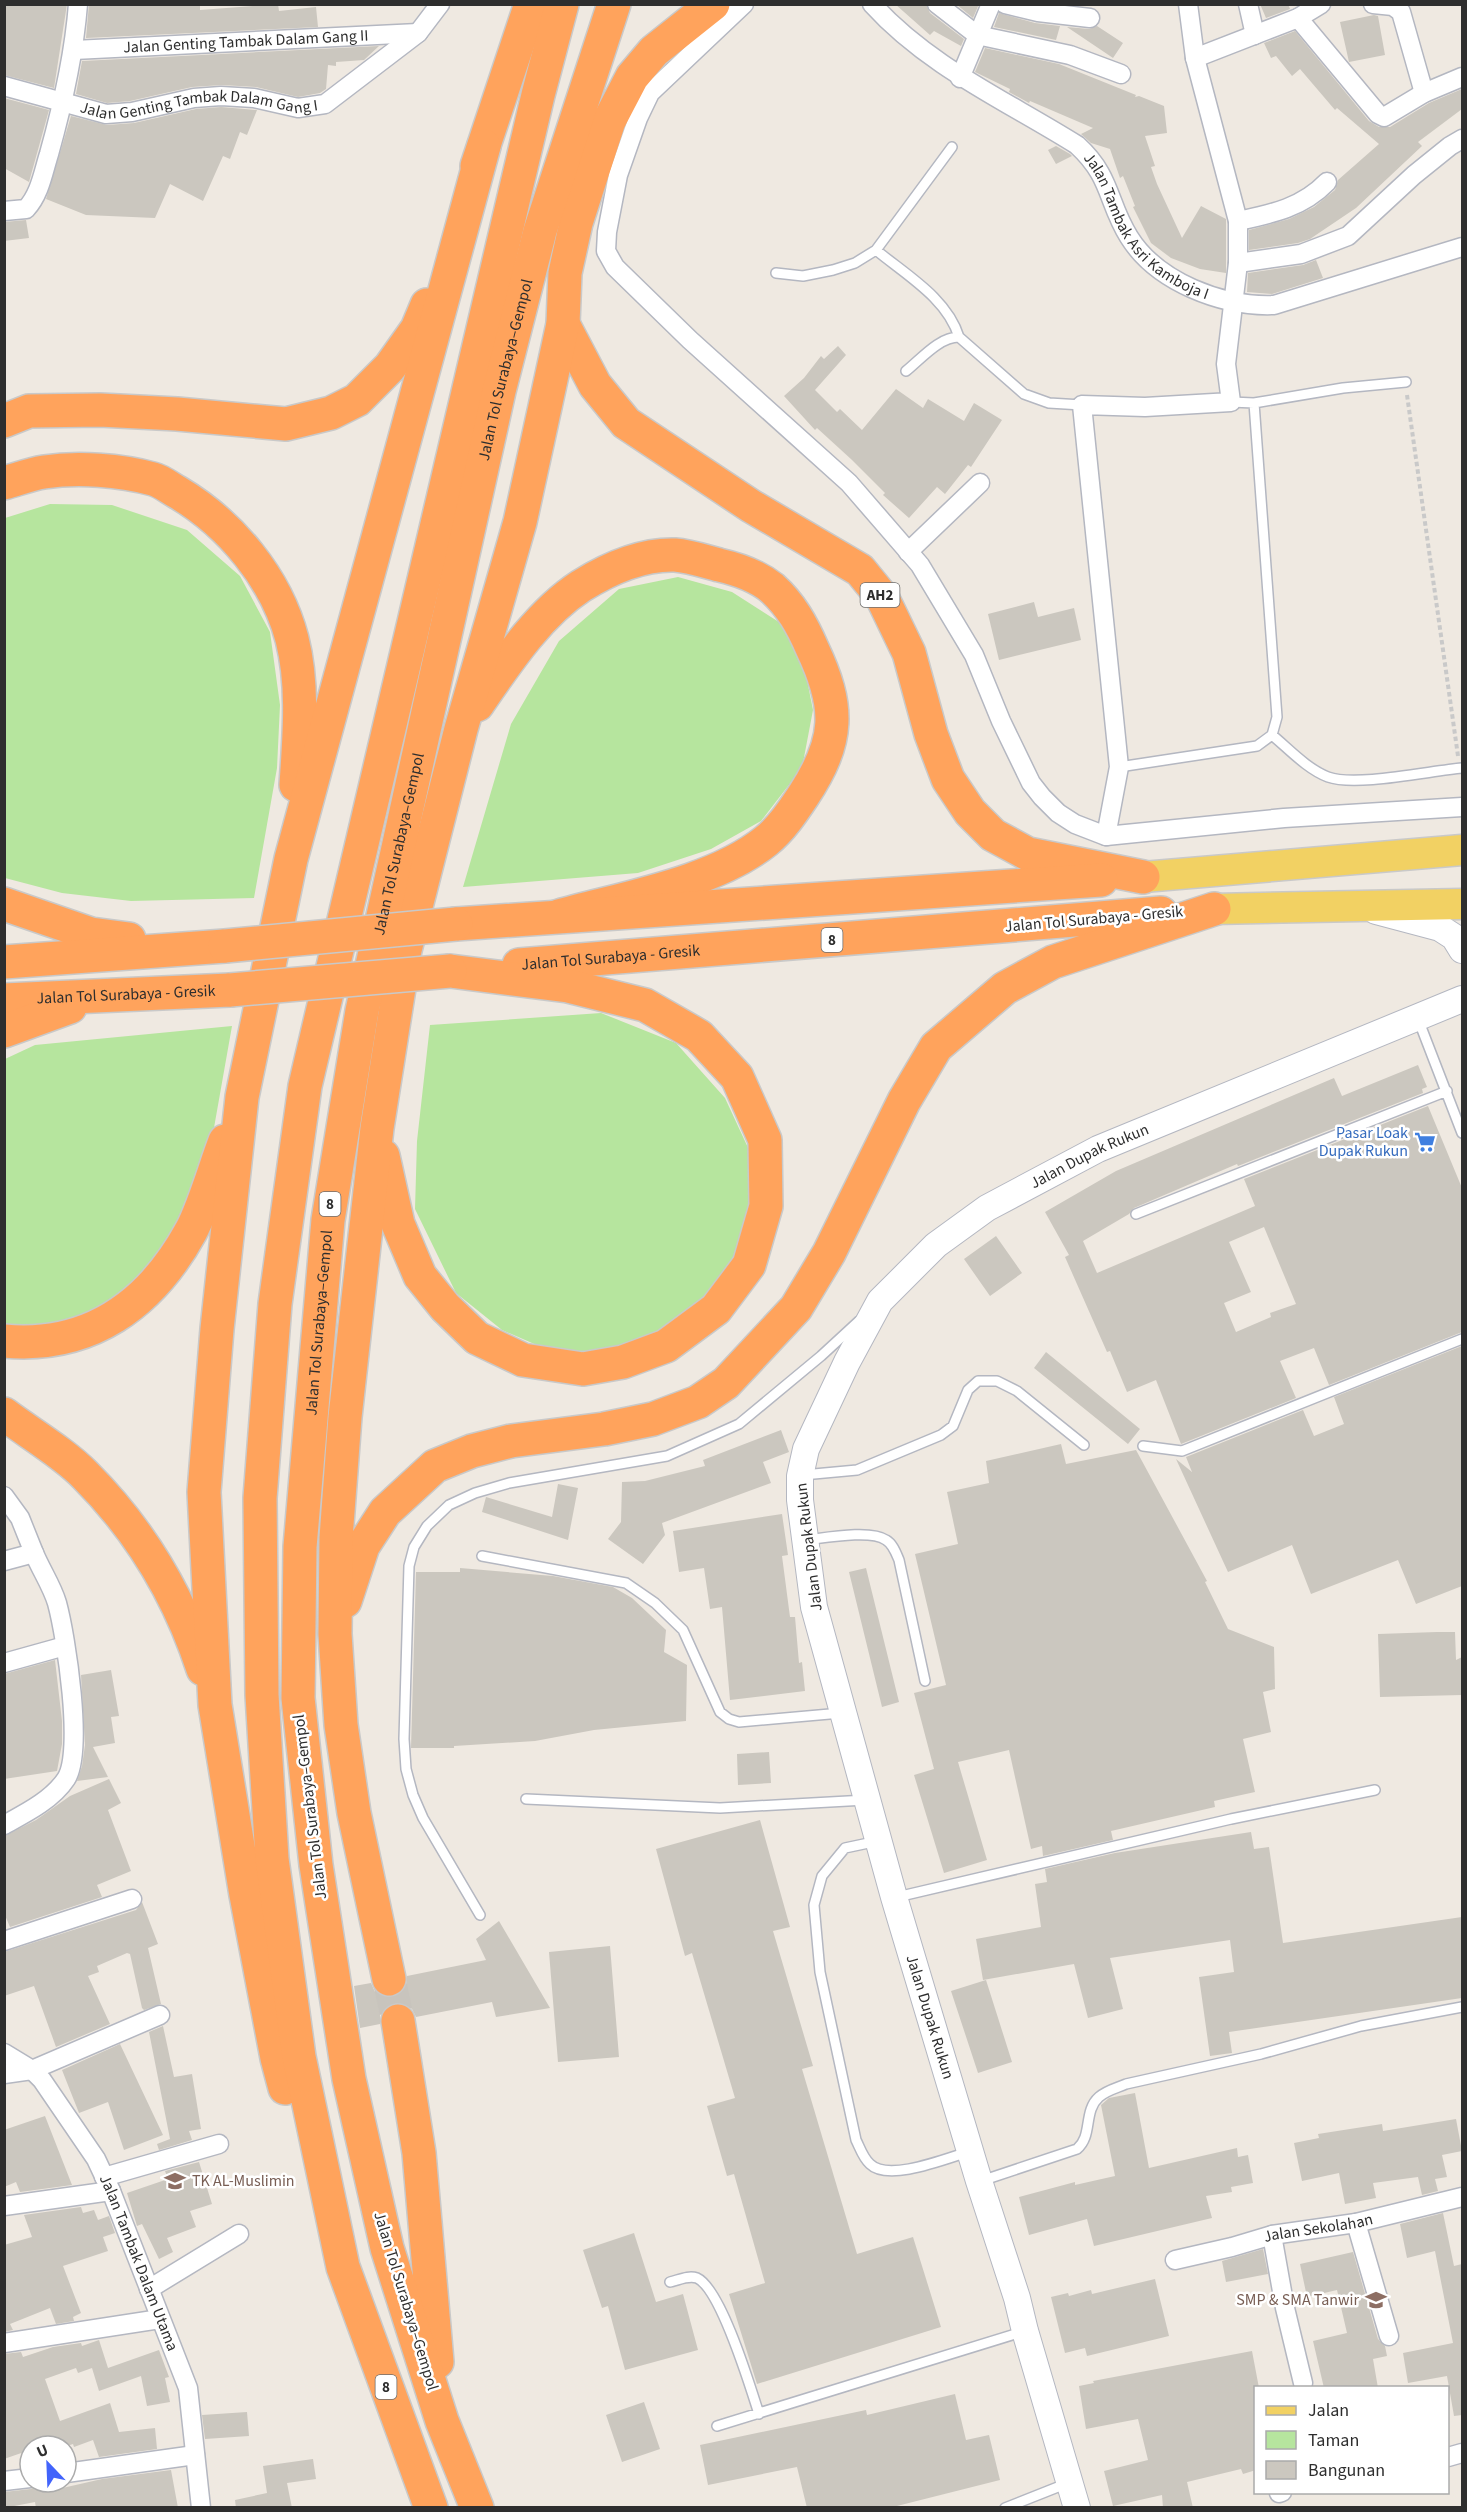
<svg xmlns="http://www.w3.org/2000/svg" width="1467" height="2512" font-family="'Source Sans 3',sans-serif">
	<style>
		.green { fill: #b6e59e }
		.building { fill: #cbc7bf; fill-rule: evenodd }
		.lines { fill: none; stroke-linecap: round; stroke-linejoin: round }
		.motorway-tunnel { stroke: #c8c4bd; stroke-width: 33; stroke-dasharray: 33 16; stroke-linecap: butt }
		.service-casing { stroke: #b4b7c1; stroke-width: 12 }
		.minor-casing { stroke: #b4b7c1; stroke-width: 21 }
		.secondary-casing { stroke: #b4b7c1; stroke-width: 28 }
		.primary-casing { stroke: #c9c9c9; stroke-width: 33 }
		.motorway-casing { stroke: #c9c9c9; stroke-width: 36 }
		.path { stroke: #c9c9c9; stroke-width: 4; stroke-dasharray: 4.5 3; stroke-linecap: butt }
		.service { stroke: #fff; stroke-width: 9 }
		.minor { stroke: #fff; stroke-width: 18 }
		.secondary { stroke: #fff; stroke-width: 26 }
		.primary { stroke: #f2d163; stroke-width: 30 }
		.motorway { stroke: #ffa35c; stroke-width: 33 }
		.motorway-bridge-casing { stroke: #c9c9c9; stroke-width: 36; stroke-linecap: butt }
		.motorway-bridge { stroke: #ffa35c; stroke-width: 33 }
		.labels { text-anchor: middle; dominant-baseline: central; stroke-width: 5; stroke-linejoin: round; paint-order: stroke }
		.shield { fill: #fff; stroke: #6d6d6d; stroke-width: 1.5 }
		.shield-label { font-size: 15px; font-weight: bold; fill: #2e2e2e }
		.street-label { font-size: 16px; fill: #2e2e2e; stroke: #fff }
		.shop-label { font-size: 16px; fill: #366cbe; stroke: #fff; text-anchor: end }
		.education-label { font-size: 16px; fill: #785e54; stroke: #fff; text-anchor: start }
	</style>
	<rect width="100%" height="100%" fill="#efe9e1"/>
	<path class="green" d="M50,504L112,505L187,530L240,576L270,632L280,705L277,768L254,898L131,901L62,893L5,878V518Z
		M678,577L732,592L782,624L803,660L813,710L802,768L761,821L711,849L638,873L463,887L511,724L559,641L619,589Z
		M601,1013L676,1043L725,1098L750,1152L756,1206L742,1263L659,1339L607,1355L548,1350L502,1330L456,1293L415,1209L417,1141L430,1025Z
		M232,1026L212,1139L184,1231L150,1279L56,1330L5,1327V1059L35,1045Z"/>
	<path class="building" d="M4,4H67L54,88L4,75Z
		M89,4H200V10L278,4L279,11L316,7L318,27L86,38Z
		M895,4H926L930,13L964,39L961,46L934,31L930,35Z
		M956,4H979L973,18Z
		M1260,4H1288L1290,9L1266,18Z
		M999,13L1035,23L1060,26L1056,40L994,27Z
		M1374,15L1378,16L1385,55L1349,62L1340,22Z
		M1097,26L1123,43L1113,58L1067,27L1089,29Z
		M1295,31L1369,121L1379,127H1390L1429,103L1462,89V109L1418,142L1422,146L1356,208L1310,239L1298,243L1249,250V230L1289,219L1314,207L1335,190L1338,180L1379,144L1337,108L1335,110L1300,69L1292,76L1276,56L1271,58L1264,43Z
		M379,46L364,60L336,62V66L328,65L326,89L320,93L298,97L256,87L222,85L192,87L130,101L107,103L76,94L82,61Z
		M985,48L1059,64L1136,95L1135,97L1139,96L1164,106L1167,133L1145,136L1155,166L1151,167L1157,184L1182,238L1201,206L1226,219V273L1200,269L1171,258L1151,243L1133,207L1135,206L1123,176L1120,178L1110,149L1091,143L1081,134L1093,128L1030,101L1029,103L1009,92L1010,89L975,72Z
		M4,98L49,110L29,182L4,168Z
		M221,107L257,110L247,135L240,132L230,159L223,156L203,201L170,184L155,218L86,215L46,199L71,116L107,125L134,123L196,109Z
		M1056,146L1070,154L1072,156L1056,164L1048,150Z
		M26,220L29,238L4,241V222Z
		M1316,260L1323,278L1272,294L1247,292L1248,273L1303,265Z
		M838,346L846,355L815,390L837,412L840,409L862,430L896,389L923,408L928,399L964,421L974,403L1002,420L971,467L968,465L945,494L937,487L909,518L883,495L885,493L852,460L817,428L815,430L784,396L804,378L821,356L824,359Z
		M1034,602L1038,617L1074,608L1081,640L999,660L988,614Z
		M1418,1065L1427,1087L1422,1089L1423,1093L1238,1166L1237,1164L1134,1208L1129,1214L1083,1241L1097,1273L1255,1206L1244,1179L1428,1106L1462,1188V1332L1329,1385L1314,1348L1280,1361L1296,1398L1181,1444L1156,1380L1127,1392L1110,1351L1107,1352L1065,1257L1069,1255L1045,1212L1116,1171L1334,1078L1342,1096ZM1264,1227L1296,1304L1270,1313L1271,1317L1236,1332L1224,1303L1251,1292L1229,1242Z
		M996,1236L1022,1273L990,1296L964,1259Z
		M1462,1346V1586L1416,1604L1398,1560L1311,1594L1292,1545L1228,1572L1176,1459L1192,1472L1186,1457L1303,1410L1314,1436L1344,1424L1334,1397Z
		M1046,1352L1140,1429L1128,1444L1034,1368Z
		M781,1430L789,1452L763,1462L771,1483L662,1523L665,1535L643,1564L608,1539L621,1522L622,1482L645,1481L705,1466L703,1460Z
		M1061,1444L1066,1464L1136,1450L1207,1581L1205,1582L1228,1629L1274,1647L1275,1689L1263,1692L1271,1732L1243,1739L1255,1792L1214,1801L1215,1807L1111,1831L1113,1840L1043,1856L1042,1846L1031,1849L1009,1750L958,1762L987,1860L944,1873L914,1775L934,1769L914,1693L946,1685L915,1554L958,1544L947,1492L989,1483L986,1461Z
		M558,1484L578,1488L568,1540L482,1512L486,1497L552,1517Z
		M782,1514L788,1555L782,1556L790,1617H795L799,1663L802,1662L805,1691L730,1700L722,1607L710,1609L704,1568L679,1572L673,1531Z
		M460,1568L553,1576L613,1587L632,1598L666,1630L664,1652L687,1665L686,1721L594,1730L535,1741L454,1746V1748H411L416,1572H460Z
		M866,1568L899,1702L882,1707L849,1572Z
		M1437,1632H1455L1456,1660L1462,1657V1695L1380,1697L1378,1634Z
		M55,1660L62,1721V1744L57,1771L4,1779V1674Z
		M111,1670L119,1716L111,1717L115,1743L93,1747L108,1777L77,1781L82,1766L85,1745L81,1675Z
		M769,1752L771,1783L738,1785L737,1754Z
		M109,1779L121,1803L108,1810L131,1871L97,1885L102,1897L10,1927L4,1913V1836L36,1820L70,1796Z
		M760,1820L790,1927L773,1931L813,2066L802,2069L857,2254L913,2237L941,2327L757,2384L729,2294L765,2283L734,2174L727,2176L707,2106L735,2098L692,1953L685,1956L656,1849Z
		M1251,1832L1254,1849L1269,1847L1283,1943L1462,1917V1998L1229,2032L1232,2053L1210,2056L1199,1977L1234,1972L1230,1940L1110,1958L1123,2009L1088,2018L1074,1964L983,1980L976,1939L1041,1927L1035,1884L1047,1882L1045,1869L1115,1853Z
		M142,1902L158,1944L148,1948L161,2004L144,2010L142,2008L130,1954L127,1953L97,1966L99,1972L88,1976L110,2024L56,2047L34,1986L4,1996V1952L136,1910Z
		M499,1921L550,2008L496,2017L492,2002L416,2017L412,2009L405,2004L396,2002L386,2007L380,2015V2024L360,2028L354,1986L371,1983L375,1992L383,1997H392L402,1993L407,1985V1976L486,1960L476,1939Z
		M610,1946L619,2057L558,2062L549,1952Z
		M986,1980L1012,2062L978,2073L951,1991Z
		M163,2026L174,2077L192,2074L201,2129L189,2131L192,2140L159,2150L157,2144L170,2139L149,2032Z
		M120,2044L163,2135L124,2150L108,2102L79,2113L62,2070Z
		M1135,2093L1149,2168L1237,2148L1238,2157L1248,2155L1253,2183L1231,2187L1232,2192L1206,2196L1212,2218L1094,2246L1087,2219L1029,2235L1019,2197L1075,2182V2185L1115,2176L1101,2105L1109,2098Z
		M45,2116L72,2185L20,2192L16,2182L4,2187V2130Z
		M1456,2119L1462,2151L1442,2155L1447,2177L1435,2179L1438,2191L1422,2195L1418,2177L1373,2183L1376,2198L1345,2204L1339,2173L1302,2181L1294,2143L1319,2138L1318,2134L1382,2124L1383,2131Z
		M199,2162L212,2204L190,2211L196,2227L167,2238L173,2252L159,2259L142,2224L137,2226L127,2193L168,2179L165,2171Z
		M81,2207L83,2213L94,2210L98,2220L109,2216L115,2233L103,2237L108,2251L63,2266L81,2313L73,2317L74,2321L56,2324L50,2308L10,2324L13,2330L4,2332V2245L32,2237L24,2215Z
		M1443,2213L1454,2266L1462,2264V2415L1454,2416L1447,2376L1408,2383L1403,2353L1453,2343L1435,2251L1407,2258L1400,2224Z
		M634,2233L656,2302L683,2294L698,2350L625,2370L608,2306L602,2308L583,2250Z
		M1263,2249L1268,2274L1226,2282L1222,2261Z
		M1353,2252L1378,2339L1385,2346L1387,2356L1373,2359L1378,2388H1324L1313,2341L1347,2333L1337,2290L1307,2297L1300,2264Z
		M1155,2279L1169,2336L1087,2356L1085,2348L1065,2353L1051,2297L1068,2293L1069,2296L1091,2290L1092,2294Z
		M99,2340L108,2368L159,2350L169,2377L165,2378L170,2402L147,2406L141,2376L99,2391L92,2368L78,2373L76,2368L45,2379L60,2421L110,2403L119,2432L155,2428L157,2449L99,2457L93,2440L74,2447L73,2444L67,2446H30V2450L4,2459V2354L21,2352L23,2357L53,2347L81,2343L82,2346Z
		M1252,2351L1259,2388H1256V2470L1243,2474L1241,2469L1187,2482L1193,2508H1163L1162,2495L1113,2506L1104,2471L1148,2460L1138,2419L1086,2429L1079,2386L1094,2383L1093,2381Z
		M955,2394L966,2440L989,2435L1000,2480L889,2508H807L797,2467L708,2485L700,2445L866,2410L867,2415Z
		M644,2402L660,2449L622,2462L606,2415Z
		M247,2412L249,2436L205,2439L202,2415Z
		M313,2459L316,2479L287,2483L292,2508H236L235,2500L267,2493L263,2466Z
		M171,2470L178,2508H36L35,2502L4,2508V2492L31,2489L39,2484L58,2482V2489L102,2479Z"/>
	<g class="lines">
		<path class="motorway-tunnel" d="M389,1979L398,2021"/>
		<defs>
			<path id="service" d="M876,250C906,275 947,298 959,337
				M776,273L803,276L833,270L855,263L876,250L952,147
				M906,371C921,359 939,337 959,337L1024,394L1049,403L1082,405
				M1231,402L1254,403L1343,388L1406,382
				M1272,735C1289,749 1307,769 1328,777C1356,787 1429,771 1462,768
				M1119,767L1257,746L1272,735L1277,717L1254,403
				M1418,1019L1462,1133
				M1136,1214L1447,1091
				M1143,1446L1182,1451L1462,1339
				M803,1475L857,1470L941,1435L953,1426L968,1390L978,1381H997L1017,1391L1084,1445
				M806,1540C824,1538 871,1529 886,1540C893,1544 896,1553 899,1560L925,1681
				M482,1556L626,1583L655,1603L683,1630L720,1712L729,1719L739,1722L841,1713
				M526,1799L720,1808L866,1800
				M878,1841L845,1848L822,1876L814,1905L820,1972L856,2140C860,2148 863,2158 870,2164C888,2182 945,2159 968,2152
				M897,1897L1231,1819L1375,1790
				M480,1915L423,1818L413,1795L406,1769L404,1739L409,1566L414,1547L427,1526L449,1505L475,1493L509,1483L667,1456L739,1424L821,1356L859,1321
				M981,2181L1077,2149C1093,2136 1083,2111 1099,2097C1107,2090 1117,2088 1126,2084L1261,2054L1361,2026L1462,2007
				M670,2282C679,2280 688,2275 697,2278C721,2289 750,2386 759,2414
				M717,2426L1025,2331
				M1005,2508L1068,2483"/>
			<g id="minor">
				<path d="M744,4L650,93L638,118L618,175L607,232L606,251L615,267L690,340L849,483L920,565L974,655L1001,721L1031,783L1042,797L1058,813L1075,824L1106,836L1284,818L1462,807"/>
				<path id="s1" d="M872,4C929,67 1007,101 1077,145C1112,177 1107,202 1129,237C1157,282 1222,307 1274,305L1462,247"/>
				<path d="M937,4L977,35L1070,55L1121,74"/>
				<path d="M1005,4L1038,12L1090,18"/>
				<path d="M1248,4L1255,35"/>
				<path d="M1373,4L1393,6L1401,12L1424,93"/>
				<path d="M1298,18L1378,114L1384,117L1424,93L1462,77"/>
				<path id="s2" d="M74,50L418,33"/>
				<path d="M1195,58L1298,18L1321,4"/>
				<path d="M960,78L991,4"/>
				<path id="s3" d="M4,86L106,114L132,112L194,98L221,96L254,98L298,108L325,104L418,33L440,4"/>
				<path d="M4,211L26,209C40,194 43,173 49,154C63,104 74,56 78,4"/>
				<path d="M1238,221C1271,214 1302,208 1327,182"/>
				<path d="M1238,263L1301,254L1348,236L1414,175L1450,146L1462,139"/>
				<path d="M908,552L980,483"/>
				<path d="M1106,836L1119,767L1082,405L1145,407L1231,402L1226,364L1238,263V221L1195,58L1188,4"/>
				<path d="M4,1496L20,1518L34,1553"/>
				<path d="M4,1561L34,1553C41,1570 52,1586 57,1603C66,1636 84,1752 66,1779C52,1800 26,1813 4,1825"/>
				<path d="M4,1663L65,1646"/>
				<path d="M4,1941L132,1899"/>
				<path id="s4" d="M4,2053L32,2070L42,2080L96,2159L111,2191L188,2388L201,2508"/>
				<path d="M4,2074L32,2070L160,2015"/>
				<path d="M104,2177L219,2144"/>
				<path d="M4,2206L111,2191"/>
				<path d="M1356,2223L1389,2336"/>
				<path d="M1272,2235L1285,2308L1303,2383"/>
				<path id="s5" d="M1175,2260L1232,2247L1272,2235L1356,2223L1462,2197"/>
				<path d="M149,2289L239,2234"/>
				<path d="M4,2343L160,2319"/>
				<path d="M1448,2457L1462,2453"/>
				<path d="M66,2473L195,2455"/>
				<path d="M4,2481L30,2478"/>
				<path d="M1279,2493L1282,2492"/>
			</g>
			<g id="secondary">
				<path d="M1376,911L1440,928L1454,937L1462,950"/>
				<path id="s6" d="M1077,2508L1025,2331L1017,2298L979,2181L894,1897L814,1607L800,1500V1476L806,1449L847,1362L880,1301L936,1245L987,1208L1098,1149L1462,999"/>
			</g>
			<path id="primary" d="M1143,877L1462,850
				M1214,909L1462,904"/>
			<g id="motorway">
				<path d="M477,166L531,4"/>
				<path d="M563,324L595,385L626,423L751,506L860,570L882,597L909,653L931,734L948,779L970,812L993,835L1028,854L1143,877"/>
				<path d="M4,421L29,411L100,410L177,414L286,424L331,413L357,400L390,367L417,329L427,305"/>
				<path d="M4,483C18,479 31,474 44,472C78,467 120,470 153,479C161,481 170,488 177,492C231,524 276,578 292,639C304,686 299,738 296,785"/>
				<path d="M477,705C506,663 538,614 581,586C608,569 642,554 675,555C689,556 704,561 719,565C737,569 757,576 772,588C791,605 802,625 812,648C840,707 840,740 803,796C793,811 781,829 766,841C714,883 623,898 559,916"/>
				<path d="M4,904L91,934L129,939"/>
				<path d="M456,924L1101,880"/>
				<path d="M4,962L225,946"/>
				<path id="s7" d="M519,965L1161,913"/>
				<path id="s8" d="M4,1000L230,990"/>
				<path d="M4,1031L70,1007"/>
				<path d="M383,1156L398,1224L420,1276L445,1307L477,1338L523,1360L583,1369L623,1362L666,1346L716,1309L749,1265L766,1206L765,1140L737,1077L699,1036L645,1005L568,986L450,971"/>
				<path d="M4,1341C90,1349 151,1304 191,1231C204,1207 215,1167 225,1141"/>
				<path d="M4,1414C28,1432 65,1454 85,1475C140,1530 179,1595 203,1669"/>
				<path d="M345,1601L363,1546L385,1512L435,1466L472,1451L511,1441L604,1429L653,1419L698,1402L726,1383L796,1308L829,1253L904,1101L936,1047L1005,988L1053,962L1214,909"/>
				<path d="M389,1979L354,1813L341,1725L335,1634L336,1538L345,1417L377,1128L405,950L461,729L520,522L563,324L565,273L576,223L609,121L632,77L654,51L713,4"/>
				<path d="M398,2021L419,2153L437,2362"/>
				<path d="M285,2088L277,2058L246,1895L215,1705L204,1492L217,1329L242,1097L291,859L484,146"/>
				<path d="M431,2508L343,2267L299,2057L272,1859L262,1695L260,1498L275,1304L305,1086L538,95L562,4"/>
				<path id="s9" d="M477,2508L442,2421L387,2248L349,2079L316,1865L298,1698L300,1547L328,1220L362,1011L499,391L540,231L614,4"/>
			</g>
		</defs>
		<use href="#service" class="service-casing"/>
		<use href="#minor" class="minor-casing"/>
		<use href="#secondary" class="secondary-casing"/>
		<use href="#primary" class="primary-casing"/>
		<use href="#motorway" class="motorway-casing"/>
		<path class="path" d="M1407,395L1458,756"/>
		<use href="#service" class="service"/>
		<use href="#minor" class="minor"/>
		<use href="#secondary" class="secondary"/>
		<use href="#primary" class="primary"/>
		<use href="#motorway" class="motorway"/>
		<defs>
			<path id="motorway-bridge" d="M225,946L456,924
				M230,990L450,971"/>
		</defs>
		<use href="#motorway-bridge" class="motorway-bridge-casing"/>
		<use href="#motorway-bridge" class="motorway-bridge"/>
	</g>
	<defs>
		<symbol id="supermarket-bare" viewBox="-9 -9 18 18"><path d="M-6-5.5h2.5l.6 2H6L4.5 2H-2.5L-4.4-4H-6ZM-1.5 3.2a1.3 1.3 0 1 0 .1 0ZM3 3.2a1.3 1.3 0 1 0 .1 0Z" fill="#3f7fe0" stroke="#fff" stroke-width="2.5" paint-order="stroke"/></symbol>
		<symbol id="school-bare" viewBox="-9 -9 18 18"><path d="M0-5L7-2L0 1L-7-2ZM-4 1L0 2.5L4 1V4Q0 6-4 4Z" fill="#8d6e63" stroke="#fff" stroke-width="2.5" paint-order="stroke"/></symbol>
	</defs>
	<g fill-rule="evenodd">
		<use href="#supermarket-bare" x="1410" y="1127" width="30" height="30"/>
		<use href="#school-bare" x="160" y="2166" width="30" height="30"/>
		<use href="#school-bare" x="1361" y="2285" width="30" height="30"/>
	</g>
	<g class="labels">
		<g class="shield">
			<rect x="860.5" y="583" width="39" height="24" rx="4.5"/>
			<rect x="821.5" y="928" width="21" height="24" rx="4.5"/>
			<rect x="319.5" y="1192" width="21" height="24" rx="4.5"/>
			<rect x="375.5" y="2375" width="21" height="24" rx="4.5"/>
		</g>
		<g class="shield-label">
			<text x="880" y="595">AH2</text>
			<text x="832" y="940">8</text>
			<text x="330" y="1204">8</text>
			<text x="386" y="2387">8</text>
		</g>
		<g class="street-label">
			<text stroke="none"><textPath href="#s2" startOffset="172">Jalan Genting Tambak Dalam Gang II</textPath></text>
			<text stroke="none"><textPath href="#s3" startOffset="200">Jalan Genting Tambak Dalam Gang I</textPath></text>
			<text stroke="none"><textPath href="#s1" startOffset="360">Jalan Tambak Asri Kamboja I</textPath></text>
			<text stroke="none"><textPath href="#s9" startOffset="2181">Jalan Tol Surabaya–Gempol</textPath></text>
			<text stroke="none"><textPath href="#s9" startOffset="1695">Jalan Tol Surabaya–Gempol</textPath></text>
			<text transform="translate(1094 919) rotate(-5)">Jalan Tol Surabaya - Gresik</text>
			<text stroke="none"><textPath href="#s7" startOffset="92">Jalan Tol Surabaya - Gresik</textPath></text>
			<text stroke="none"><textPath href="#s8" startOffset="122">Jalan Tol Surabaya - Gresik</textPath></text>
			<text stroke="none"><textPath href="#s6" startOffset="1521">Jalan Dupak Rukun</textPath></text>
			<text stroke="none"><textPath href="#s9" startOffset="1209">Jalan Tol Surabaya–Gempol</textPath></text>
			<text transform="translate(809 1547) rotate(-97)">Jalan Dupak Rukun</text>
			<text transform="translate(310 1807) rotate(-97)">Jalan Tol Surabaya–Gempol</text>
			<text transform="translate(930 2017) rotate(73)">Jalan Dupak Rukun</text>
			<text stroke="none"><textPath href="#s5" startOffset="147">Jalan Sekolahan</textPath></text>
			<text stroke="none"><textPath href="#s4" startOffset="255">Jalan Tambak Dalam Utama</textPath></text>
			<text transform="translate(406 2301) rotate(73)">Jalan Tol Surabaya–Gempol</text>
		</g>
		<g class="shop-label">
			<text x="1408" y="1133">Pasar Loak<tspan x="1408" dy="18">Dupak Rukun</tspan></text>
		</g>
		<g class="education-label">
			<text x="192" y="2181">TK AL-Muslimin</text>
			<text x="1359" y="2300" text-anchor="end">SMP &amp; SMA Tanwir</text>
		</g>
	</g>
	<rect width="1467" height="2512" fill="none" stroke="#2e2e2e" stroke-width="12"/>
	<rect x="1254" y="2386" width="195" height="108" fill="#ffffff" stroke="#ababab" stroke-width="1.5"/>
	<rect x="1266" y="2406" width="30" height="9" fill="#f2d163" stroke="#ababab" stroke-width="1.5"/>
	<text x="1308" y="2416" font-size="18" fill="#2e2e2e">Jalan</text>
	<rect x="1266" y="2431" width="30" height="18" fill="#b6e59e" stroke="#ababab" stroke-width="1.5"/>
	<text x="1308" y="2446" font-size="18" fill="#2e2e2e">Taman</text>
	<rect x="1266" y="2461" width="30" height="18" fill="#cbc7bf" stroke="#ababab" stroke-width="1.5"/>
	<text x="1308" y="2476" font-size="18" fill="#2e2e2e">Bangunan</text>
	<g transform="translate(48 2464) rotate(337)"><circle r="28" fill="#ffffff" stroke="#ababab" stroke-width="1.5"/>
	<path d="M0-4.5L10 22L0 15L-10 22Z" fill="#4264fb"/>
	<text y="-9" font-size="16" font-weight="bold" text-anchor="middle" fill="#2e2e2e">U</text>
	</g>
</svg>
